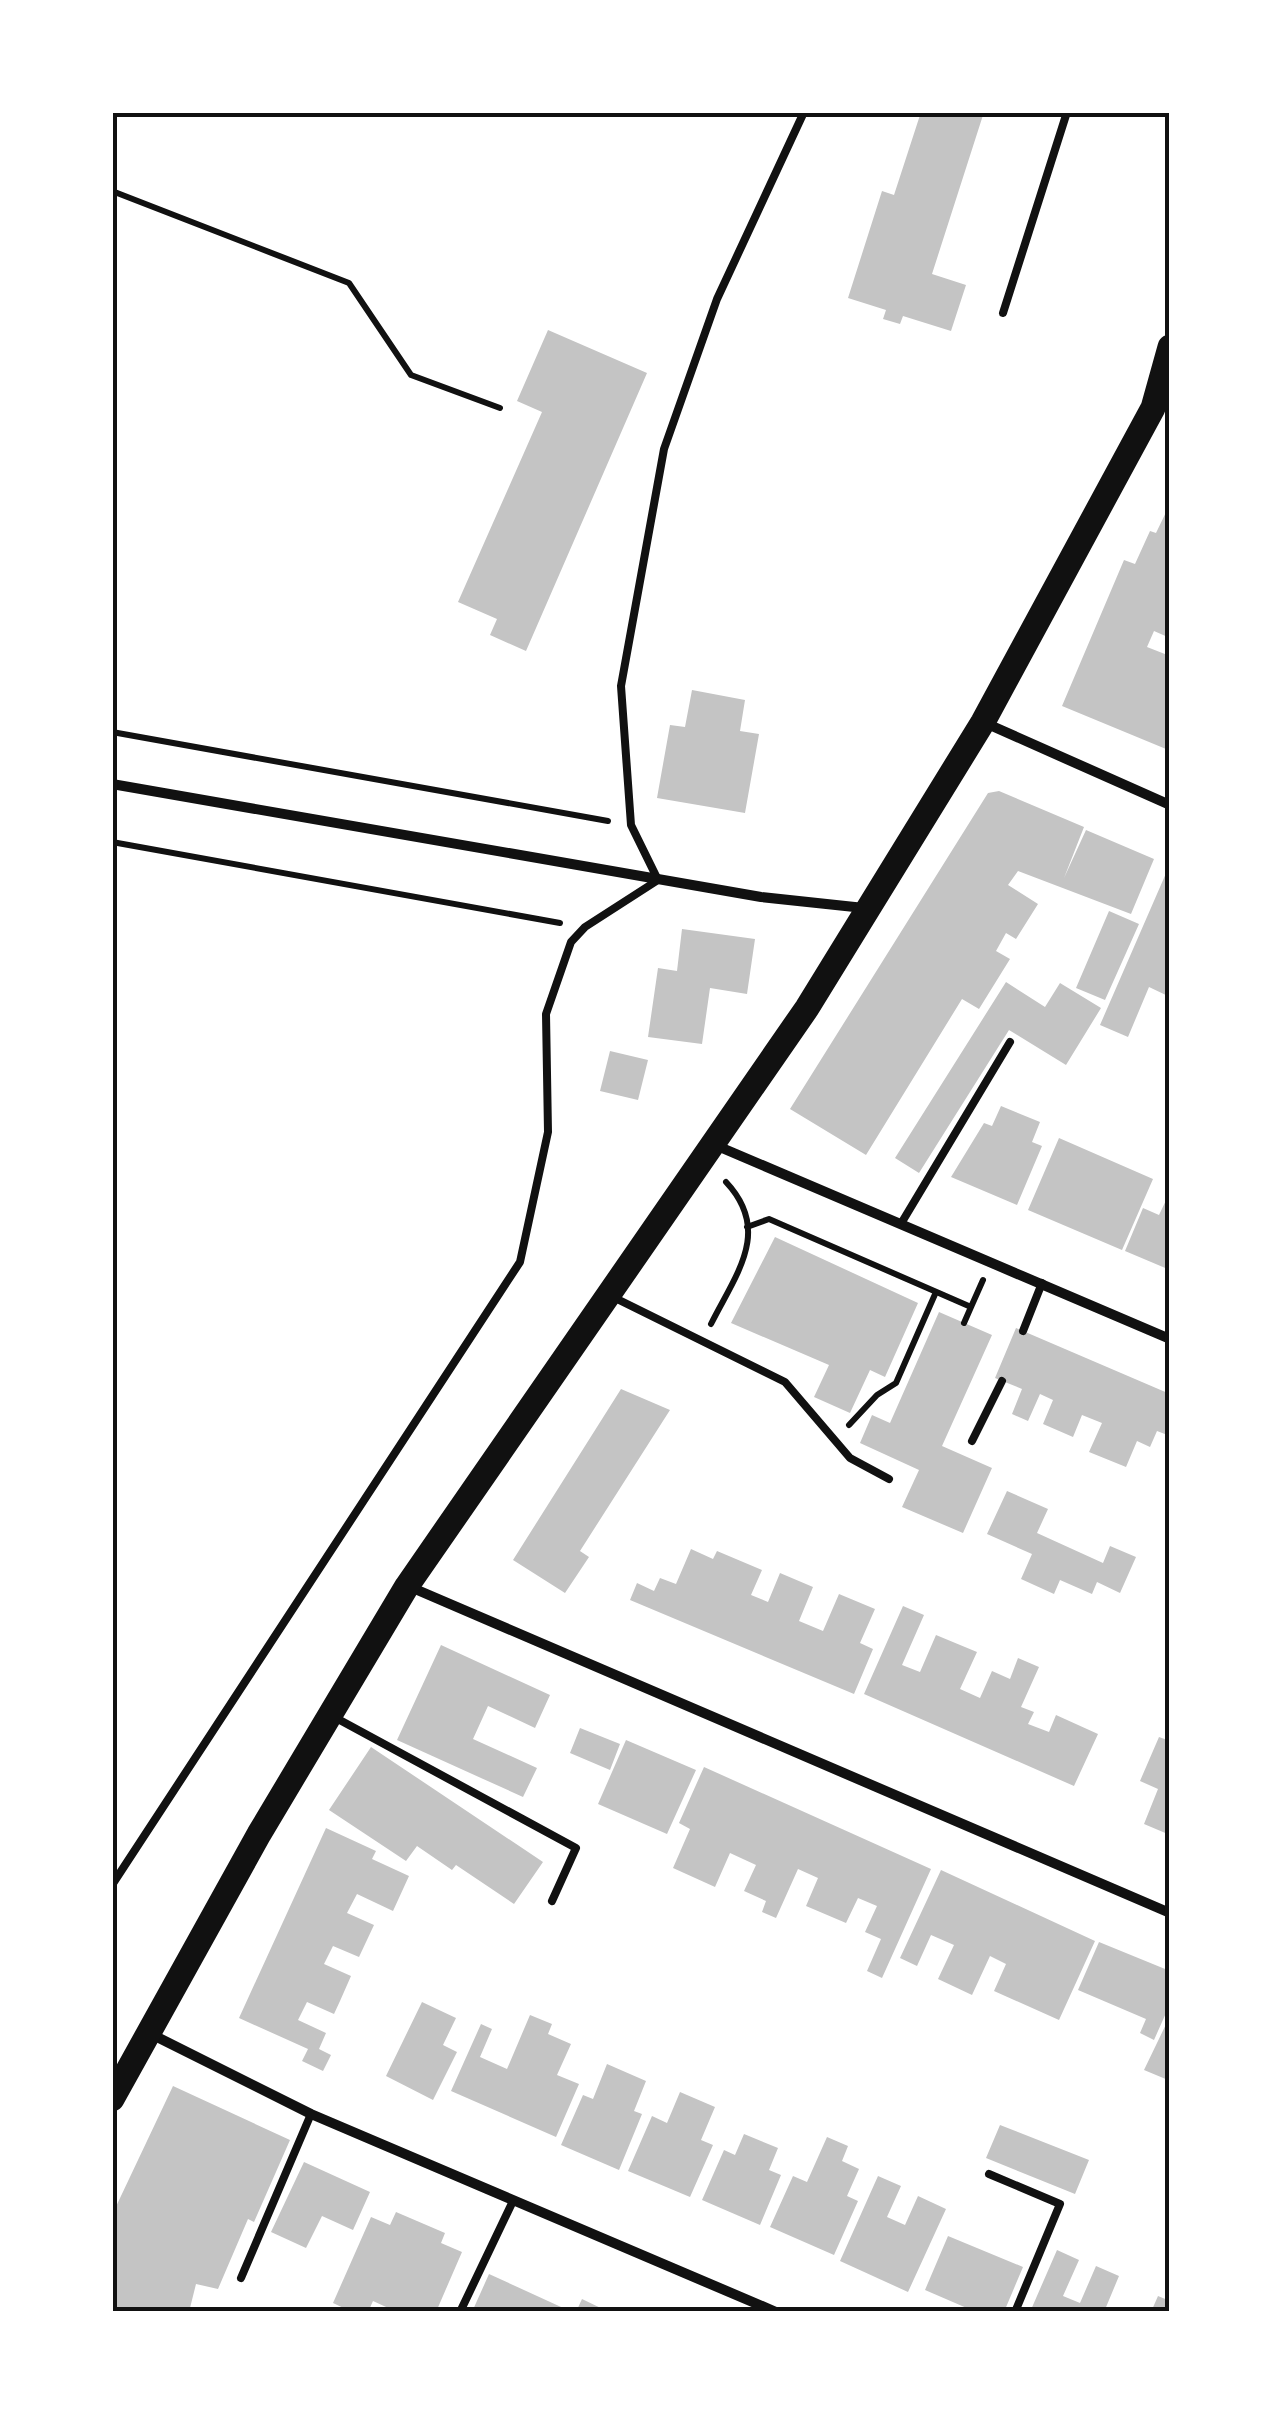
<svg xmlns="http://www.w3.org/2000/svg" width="1282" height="2424" font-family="'Exo 2',sans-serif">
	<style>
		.building { fill: #c4c4c4 }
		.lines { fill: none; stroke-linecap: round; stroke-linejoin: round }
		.path { stroke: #111; stroke-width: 6 }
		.service { stroke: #111; stroke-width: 8 }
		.minor { stroke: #111; stroke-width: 10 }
		.primary { stroke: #111; stroke-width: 25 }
		.neatline { fill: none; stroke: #111; stroke-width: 4 }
	</style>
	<rect width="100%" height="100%" fill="#fff"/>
	<path class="building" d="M921,112H984L932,274L966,285L951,331L903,316L900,324L883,319L886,310L848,298L882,191L894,195Z
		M548,330L647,373L526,651L490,635L497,619L458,602L542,412L517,401Z
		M1170,504V638L1154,631L1147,647L1170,656L1166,749L1062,706L1124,560L1135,564L1150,531L1156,533Z
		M692,690L745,700L740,731L759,734L745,813L657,798L670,725L685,727Z
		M999,791L1084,827L1064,878L1086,830L1154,859L1131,914L1018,871L1008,885L1038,904L1016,939L1006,933L996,951L1010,959L979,1009L962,999L866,1155L790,1109L988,793Z
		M1167,871L1170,997L1149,987L1128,1037L1100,1025Z
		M1109,911L1139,924L1105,1000L1076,988Z
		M682,929L755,939L747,994L710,988L702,1044L648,1037L658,968L677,971Z
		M1006,982L1045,1007L1060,983L1101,1008L1066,1065L1009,1030L919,1173L895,1158Z
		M610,1051L648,1060L638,1100L600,1091Z
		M1001,1106L1040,1122L1032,1142L1042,1146L1017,1205L951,1177L984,1123L992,1126Z
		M1059,1138L1153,1179L1122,1250L1028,1210Z
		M1170,1192V1270L1125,1251L1143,1208L1159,1215Z
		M775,1237L918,1303L885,1377L870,1370L850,1413L814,1397L829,1365L731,1323Z
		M939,1312L992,1335L942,1446L992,1468L963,1533L902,1507L919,1470L860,1443L872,1415L890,1423Z
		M1016,1328L1170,1394V1436L1157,1431L1150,1447L1137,1441L1126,1467L1089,1452L1102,1423L1082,1415L1073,1437L1043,1424L1053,1400L1040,1394L1028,1421L1012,1414L1022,1389L995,1378Z
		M621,1389L670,1410L580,1551L589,1557L565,1593L513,1560Z
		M1007,1491L1048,1509L1037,1533L1103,1563L1110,1546L1136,1557L1120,1593L1097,1582L1092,1594L1060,1580L1054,1594L1021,1579L1032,1554L987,1534Z
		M691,1549L713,1559L717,1551L762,1570L751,1595L768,1602L780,1573L813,1587L799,1621L823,1631L839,1594L875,1609L860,1643L873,1649L854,1694L630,1600L637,1583L654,1591L660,1578L676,1584Z
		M903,1606L924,1615L902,1665L920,1672L936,1635L977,1652L960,1689L980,1698L992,1671L1010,1679L1018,1658L1039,1667L1021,1707L1034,1712L1028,1724L1049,1732L1056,1715L1098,1734L1074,1786L864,1694Z
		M441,1645L550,1695L535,1728L488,1706L473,1739L537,1768L523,1797L397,1740Z
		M580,1728L620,1744L610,1770L570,1753Z
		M1159,1737L1170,1741V1835L1144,1824L1158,1789L1140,1781Z
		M626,1740L696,1770L667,1834L598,1804Z
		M371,1747L543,1862L514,1904L456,1865L452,1870L417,1846L406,1861L329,1810Z
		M704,1767L931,1869L882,1978L867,1971L881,1939L865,1932L877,1906L858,1898L846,1923L806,1906L818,1878L798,1869L776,1918L762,1912L766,1901L744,1891L756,1865L730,1853L715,1887L673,1868L690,1829L679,1823Z
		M326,1828L376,1851L372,1859L409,1876L393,1911L357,1894L347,1913L374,1925L359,1957L333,1946L324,1964L351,1976L340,2001L334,2014L307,2002L298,2020L326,2033L319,2049L331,2055L323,2071L302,2061L308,2049L239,2018Z
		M941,1870L1095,1941L1059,2020L994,1991L1006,1964L990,1956L972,1995L938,1979L954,1945L931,1935L917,1966L900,1958Z
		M1099,1942L1170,1971V2004L1154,2040L1140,2033L1146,2019L1078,1990Z
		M422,2002L456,2018L443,2045L457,2052L433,2100L386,2076Z
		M530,2015L552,2024L548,2034L571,2044L557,2075L579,2084L556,2137L451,2091L481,2024L492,2029L480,2057L507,2069Z
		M1170,2016V2077L1168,2080L1144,2070Z
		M607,2064L646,2081L634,2111L642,2114L619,2170L561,2145L583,2095L593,2099Z
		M173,2086L290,2140L254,2222L248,2219L218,2289L196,2284L189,2312H112V2215Z
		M680,2092L715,2107L701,2140L713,2145L690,2197L628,2171L652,2116L667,2123Z
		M1000,2125L1089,2160L1075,2194L986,2158Z
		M744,2134L778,2148L769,2170L781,2175L760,2225L702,2200L724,2150L735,2155Z
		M827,2137L848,2146L842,2161L859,2169L847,2196L858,2201L834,2255L770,2227L793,2176L807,2182Z
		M304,2162L370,2192L353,2230L322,2216L306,2248L271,2232Z
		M878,2176L901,2186L887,2217L905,2225L918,2196L946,2209L908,2292L840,2261Z
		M396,2212L445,2233L441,2243L462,2252L436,2312H397L373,2301L368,2312H352L333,2303L371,2217L390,2225Z
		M948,2236L1023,2267L1004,2312H976L925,2290Z
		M1057,2250L1079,2260L1063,2296L1080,2303L1096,2266L1119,2276L1104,2312H1030Z
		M489,2274L572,2312H472Z
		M1158,2296L1170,2301V2312H1151Z
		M582,2299L609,2312H576Z"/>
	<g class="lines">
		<path class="path" d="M112,191L349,283L411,375L500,408
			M112,732L608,821
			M112,842L560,923
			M747,1227L769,1219L971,1307L983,1280
			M964,1323L971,1307
			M711,1324C736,1274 772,1231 726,1182
			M849,1425L877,1395L896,1383L936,1292"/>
		<path class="service" d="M1003,313L1067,112
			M902,1222L1010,1042
			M613,1297L785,1382L850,1458L889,1479
			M1023,1331L1042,1283
			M972,1441L1002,1381
			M336,1718L576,1848L552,1901
			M112,1885L520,1262L548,1132L546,1014L571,942L585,927L658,880L631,825L621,686L664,449L717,299L804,112
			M989,2174L1060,2204L1015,2312
			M241,2278L311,2114
			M460,2312L513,2201"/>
		<path class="minor" d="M983,722L1170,805
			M112,784L761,897L864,908
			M715,1145L1170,1339
			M408,1586L1170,1913
			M151,2034L311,2114L776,2312"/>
		<path class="primary" d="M112,2099L259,1834L407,1586L807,1008L983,722L1153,408L1170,347"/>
	</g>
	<rect width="1282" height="2424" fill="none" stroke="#ffffff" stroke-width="230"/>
	<rect x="115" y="115" width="1052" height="2194" class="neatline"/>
</svg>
